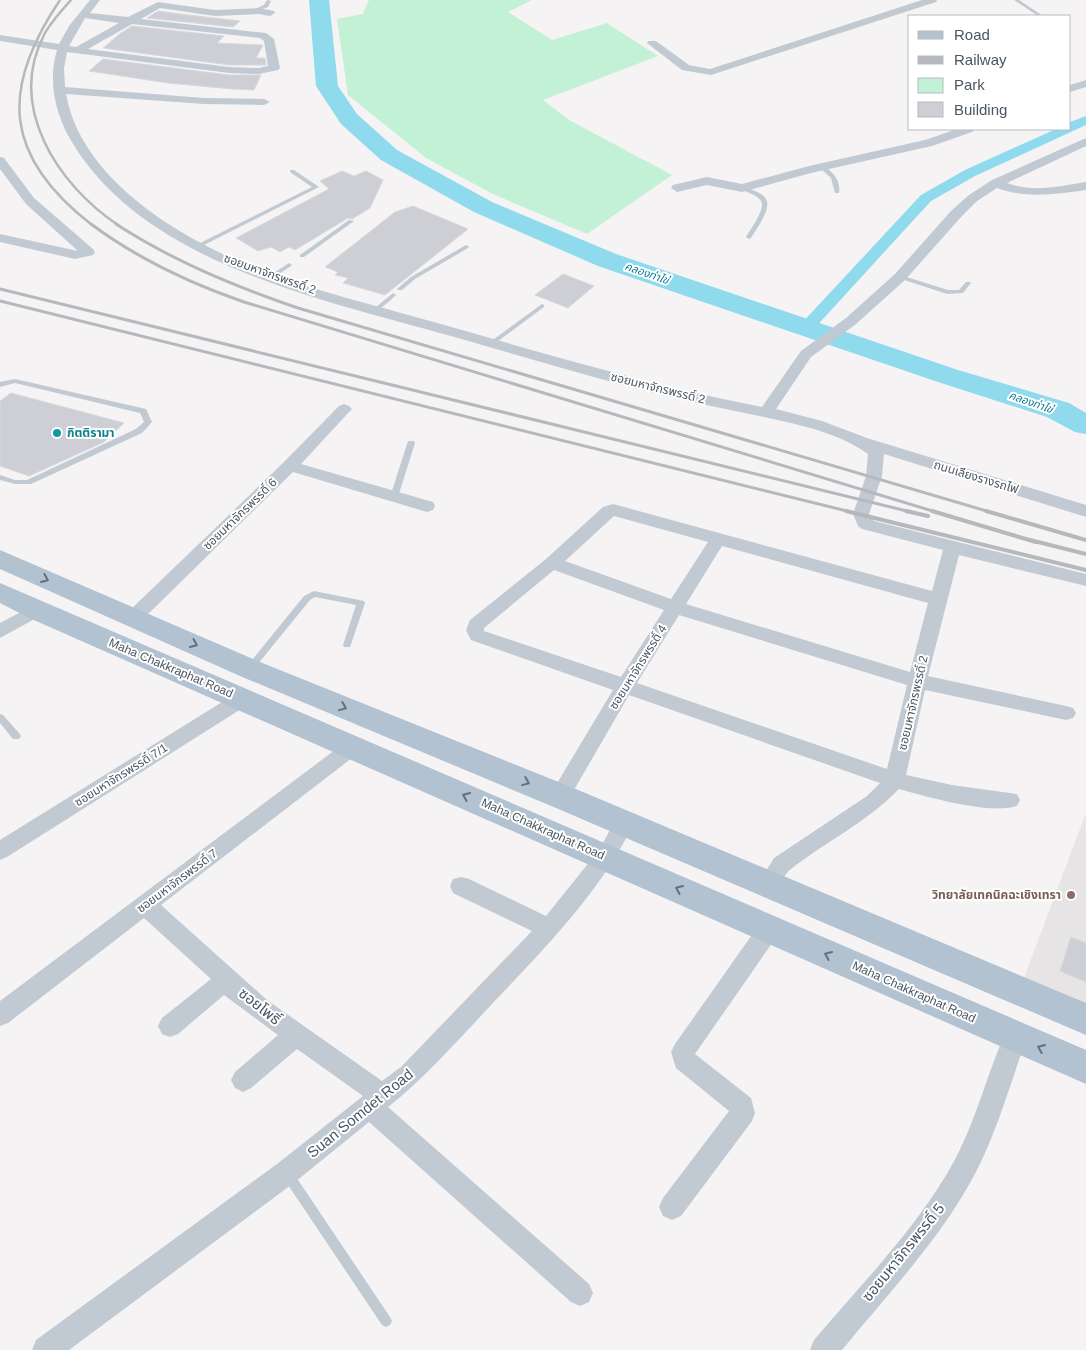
<svg xmlns="http://www.w3.org/2000/svg" width="1086" height="1350" font-family="Helvetica,'Noto Sans Thai',sans-serif">
	<style>
		.education { fill: #e6e4e5 }
		.green { fill: #c3f1d5 }
		.lines { fill: none; stroke-linecap: round; stroke-linejoin: round }
		.canal { fill: #90daee; fill-rule: evenodd }
		.river { fill: #90daee; fill-rule: evenodd }
		.building { fill: #cdcfd5; stroke: #d7d9de }
		.service { fill: #c1cad2; fill-rule: evenodd }
		.minor { fill: #c1cad2; fill-rule: evenodd }
		.primary { fill: #b3c2d1; fill-rule: evenodd }
		.rail-far2 { stroke: #b5b8bd; stroke-width: 2.5 }
		.rail-far1 { stroke: #b5b8bd; stroke-width: 3 }
		.rail { stroke: #b5b8bd; stroke-width: 4 }
		.oneway { stroke: #64717d }
		.culture-dot { fill: #0f9aa8; stroke: #fff; stroke-width: 2 }
		.education-dot { fill: #8d6e63; stroke: #fff; stroke-width: 2 }
		.labels { text-anchor: middle; dominant-baseline: central; stroke-width: 4; stroke-linejoin: round; paint-order: stroke }
		.far-water-label { font-size: 11px; font-style: italic; fill: #0c7c9b; stroke: #fff }
		.street-label { font-size: 12px; fill: #4a5661; stroke: #fff }
		.culture-label { font-size: 12px; font-weight: bold; fill: #0d838f; stroke: #fff; text-anchor: start }
		.education-label { font-size: 12px; font-weight: bold; fill: #785e54; stroke: #fff; text-anchor: end }
		.near-street-label { font-size: 15px; fill: #4a5661; stroke: #fff }
	</style>
	<rect width="100%" height="100%" fill="#f5f3f3"/>
	<path class="education" d="M1086,813V1004L1024,978Z"/>
	<path class="green" d="M369,0H532L508,12L552,40L607,23L658,56L543,100L569,120L672,175L587,234L493,194L426,158L348,95L337,19L363,14Z"/>
	<g class="lines">
		<path class="canal" d="M1086,116V125L975,176L931,201L812,331H800L798,328L800,325L921,195L965,170L1056,129H1070V122Z"/>
		<path class="river" d="M309,0H329L338,86L357,114L397,150L492,202L616,254L958,370L1069,403L1086,413V434L1075,432L1047,417L938,382L598,266L474,212L381,160L341,124L316,86Z"/>
	</g>
	<path class="building" d="M158,11L180,14L240,21L233,27L147,18Z
		M132,26L224,36L217,43L263,45L256,58H265L266,65H229L103,48L121,33Z
		M103,59L229,75H261L254,90L232,89L168,83L89,71Z
		M342,171L354,176L366,171L383,180L370,208L352,219L348,218L295,250L289,247L280,252L271,247L258,251L236,238L329,189L320,181Z
		M413,206L468,229L385,295L343,283L348,278L335,275L338,272L325,267L395,212Z
		M563,274L594,286L568,308L535,295Z
		M11,393L124,423L104,442L29,476L0,466V401Z
		M1071,937L1086,943V982L1060,971Z"/>
	<g class="lines">
		<path class="service" d="M267,0L271,1L268,7L252,12L250,11L264,5Z
			M1014,0H1019L1043,16H1038Z
			M820,166H824C834,173 841,181 839,193H835L831,178L820,168Z
			M290,170H294L319,187L200,247H196V245L312,187L290,172Z
			M742,186C749,189 762,192 766,199C772,208 756,230 751,238L749,239L746,237C750,230 766,209 761,201C758,195 746,192 740,189L739,188Z
			M349,220L354,221L304,257H300V255Z
			M466,245L469,247L468,248L415,279L402,290H398L397,289L411,277Z
			M289,263L292,265L291,266L273,278H269V276Z
			M900,275L948,290H959L966,282H970L971,283L963,293L947,294L898,278V276Z
			M393,293L396,295L395,296L379,310H375V308Z
			M542,304L544,305V307L494,344H490V342Z
			M15,379L146,409L152,422L142,433L31,484H15L0,480V475L15,480H27L136,429L144,422L140,413L15,383L0,387V382Z
			M408,441H414L415,443L398,497L394,500L390,497Z
			M314,591L364,601L365,603L350,647H344L343,645L356,605L315,597L310,600L253,670H247L246,668L247,666L304,596Z
			M0,714L3,715L19,733L21,736L19,739H13L0,723Z
			M288,1169L292,1171L390,1317L392,1321L390,1325L386,1327L382,1325L284,1179L282,1175L284,1171Z"/>
		<path class="minor" d="M90,0H100L90,13L128,17L158,2L215,10L259,8L274,11L275,13L270,16L259,14L215,16L160,8L141,19L266,33L274,39L280,68L278,70L259,74L229,73L67,52L64,68L65,87L204,98L264,99L270,102L264,105L204,104L66,94C77,156 131,202 183,233C258,278 347,297 430,321C540,352 650,385 762,407L801,351L846,318L895,274L951,211L969,195L992,180L1086,138V146L1007,183C1033,193 1060,186 1086,182V190C1055,194 1027,199 997,188L977,201L961,217L905,280L856,324L811,357L776,409L822,421L867,438L1086,505V517L884,454L882,476L869,514L874,521L1086,574V586L959,555L928,676L1066,706L1073,708L1076,713L1073,718L1066,720L925,690L906,775L952,785L1017,794L1020,800L1017,806C990,815 928,797 899,789C867,822 827,841 791,869C778,878 783,898 761,891L758,884L774,858L867,796L880,783L629,695L567,802L560,804L553,802L550,796L553,790L613,690L471,640L466,630L470,620L546,559L603,507L613,504L932,591L943,550L862,529L858,526L853,514L866,476L868,454C837,432 800,425 764,417C735,411 706,405 678,399C604,381 531,359 458,338C330,301 151,267 75,147C56,118 47,83 57,50L0,41V35L59,44L69,26ZM85,18L119,23L76,47L69,46ZM132,24L260,38L264,41L268,66L259,68L229,67L88,49ZM614,516L708,542L671,599L565,561ZM722,546L928,603L910,672L686,604ZM554,570L664,610L621,677L484,631V628ZM679,615L907,685L887,769L637,683Z
			M922,0H937L936,2L711,75L682,70L647,43L648,41H656L689,65L710,69Z
			M1086,80V87L1070,92V85Z
			M957,129H974L972,132L932,146L811,173L742,192L707,185L677,192L671,188L673,185L707,177L742,184L809,166L925,140Z
			M0,157L4,158L34,198L93,249L95,252L93,255L75,259L0,242V234L78,251L26,204L0,169Z
			M344,404L349,406L352,409L349,412L301,464L433,502L435,506L433,510L427,512L293,472L140,622L134,624L128,622L125,617L128,612L284,462L339,406Z
			M36,604L42,605L45,610L42,615L0,638V623Z
			M242,692L249,694L252,699L249,704L7,857L0,860V840L235,694Z
			M354,738L361,741L364,746L361,751L161,905L267,1000L382,1081L401,1067L532,931L453,893L450,886L453,879L461,877L469,879L546,916L599,850L617,817L624,814L631,817L634,823C600,893 544,949 491,1005C458,1040 426,1077 388,1107L589,1284L593,1293L589,1302L580,1306L571,1302L369,1122L295,1182L69,1350H32L36,1340L277,1164L363,1096L297,1049L251,1088L243,1092L235,1088L231,1080L235,1072L278,1035C260,1022 242,1008 224,995L178,1034L170,1037L162,1034L158,1026L162,1018L211,979L144,918L8,1023L0,1026V1001L347,741Z
			M769,919L777,922L780,929L777,936L695,1054L751,1098L755,1113L752,1121L681,1216L672,1220L663,1216L659,1207L663,1198L729,1111L676,1068L671,1052L675,1044L761,922Z
			M1015,1026L1023,1029L1027,1037C1008,1090 993,1147 963,1195C929,1251 883,1300 842,1350H810L814,1340C859,1287 909,1236 945,1177C974,1131 985,1078 1007,1029Z"/>
		<path class="primary" d="M0,550L260,662L571,787L1086,1003V1035L549,805L240,676L0,569Z
			M0,583L1086,1050V1084L27,617L0,603Z"/>
		<path class="rail-far2" d="M60,0C0,89 3,156 92,225
			M71,0C62,10 52,21 45,33C6,106 57,184 118,225"/>
		<path class="rail-far1" d="M91,224C138,259 189,283 244,302L936,512
			M116,224C173,261 234,286 298,308L990,512
			M0,289L911,512
			M0,301L851,512"/>
		<path class="rail" d="M846,511L1086,570
			M906,511L928,516
			M932,511L1036,542
			M986,511L1086,540
			M1030,540L1086,554"/>
	</g>
	<defs><path id="oneway-chevron" d="M-2-3.5L2.5 0L-2 3.5" fill="none" stroke-width="1.6" stroke-linecap="round" stroke-linejoin="round" transform="scale(1.25)"/></defs>
	<g class="oneway">
		<use href="#oneway-chevron" transform="translate(45 579) rotate(23)"/>
		<use href="#oneway-chevron" transform="translate(194 644) rotate(24)"/>
		<use href="#oneway-chevron" transform="translate(343 707) rotate(22)"/>
		<use href="#oneway-chevron" transform="translate(526 782) rotate(22)"/>
		<use href="#oneway-chevron" transform="translate(466 796) rotate(-156)"/>
		<use href="#oneway-chevron" transform="translate(679 889) rotate(-156)"/>
		<use href="#oneway-chevron" transform="translate(828 955) rotate(-156)"/>
		<use href="#oneway-chevron" transform="translate(1041 1048) rotate(-157)"/>
	</g>
	<circle class="culture-dot" cx="57" cy="433" r="5"/>
	<circle class="education-dot" cx="1071" cy="895" r="5"/>
	<g class="labels">
		<g class="far-water-label">
			<text transform="translate(647 273) rotate(19)">คลองท่าไข่</text>
			<text transform="translate(1031 402) rotate(19)">คลองท่าไข่</text>
		</g>
		<g class="street-label">
			<text transform="translate(270 274) rotate(20)">ซอยมหาจักรพรรดิ์ 2</text>
			<text transform="translate(658 388) rotate(14)">ซอยมหาจักรพรรดิ์ 2</text>
			<text transform="translate(976 477) rotate(17)">ถนนเลียงรางรถไฟ</text>
			<text transform="translate(240 514) rotate(-44)">ซอยมหาจักรพรรดิ์ 6</text>
			<text transform="translate(638 667) rotate(-58)">ซอยมหาจักรพรรดิ์ 4</text>
			<text transform="translate(171 668) rotate(23)">Maha Chakkraphat Road</text>
			<text transform="translate(913 703) rotate(-77)">ซอยมหาจักรพรรดิ์ 2</text>
			<text transform="translate(121 775) rotate(-32)">ซอยมหาจักรพรรดิ์ 7/1</text>
			<text transform="translate(543 829) rotate(24)">Maha Chakkraphat Road</text>
			<text transform="translate(177 881) rotate(-37)">ซอยมหาจักรพรรดิ์ 7</text>
			<text transform="translate(914 992) rotate(24)">Maha Chakkraphat Road</text>
		</g>
		<g class="culture-label">
			<text x="67" y="433">กิตติรามา</text>
		</g>
		<g class="education-label">
			<text x="1061" y="895">วิทยาลัยเทคนิคฉะเชิงเทรา</text>
		</g>
		<g class="near-street-label">
			<text transform="translate(260 1006) rotate(39)">ซอยโพธิ์</text>
			<text transform="translate(360 1113) rotate(-39)">Suan Somdet Road</text>
			<text transform="translate(903 1252) rotate(-51)">ซอยมหาจักรพรรดิ์ 5</text>
		</g>
	</g>
	<rect x="908" y="15" width="162" height="115" fill="#ffffff" stroke="#b7bbc0"/>
	<rect x="918" y="31" width="25" height="8" fill="#b3c2d1" stroke="#b7bbc0"/>
	<text x="954" y="40" font-size="15" fill="#4a5661">Road</text>
	<rect x="918" y="56" width="25" height="8" fill="#b5b8bd" stroke="#b7bbc0"/>
	<text x="954" y="65" font-size="15" fill="#4a5661">Railway</text>
	<rect x="918" y="78" width="25" height="15" fill="#c3f1d5" stroke="#b7bbc0"/>
	<text x="954" y="90" font-size="15" fill="#4a5661">Park</text>
	<rect x="918" y="102" width="25" height="15" fill="#cdcfd5" stroke="#b7bbc0"/>
	<text x="954" y="115" font-size="15" fill="#4a5661">Building</text>
</svg>
